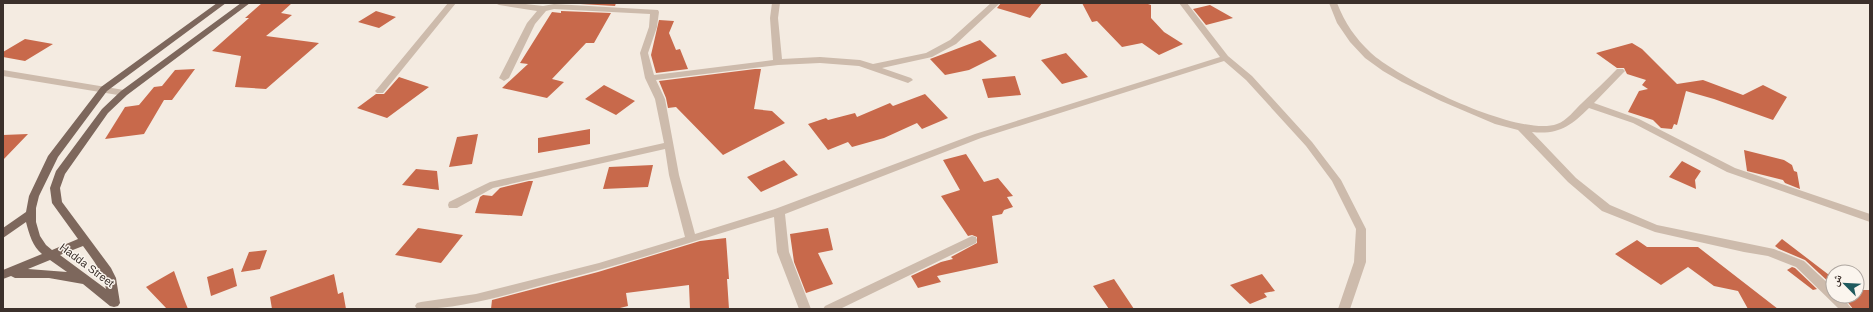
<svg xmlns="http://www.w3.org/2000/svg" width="1873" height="312" font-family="Arial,'Noto Naskh Arabic',sans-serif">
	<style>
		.building { fill: #c8694b }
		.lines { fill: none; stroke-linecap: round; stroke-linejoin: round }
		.minor { fill: #cdbbac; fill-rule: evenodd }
		.primary { fill: #7d675c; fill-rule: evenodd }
		.labels { text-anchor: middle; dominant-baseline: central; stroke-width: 3; stroke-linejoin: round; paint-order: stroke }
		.street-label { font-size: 11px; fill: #3b302b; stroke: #fbf5ee }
	</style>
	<rect width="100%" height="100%" fill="#f4ebe1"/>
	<path class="building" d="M262,3H292L281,13L292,15L266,36L319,43L266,89L235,87L241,56L212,51L249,18H245Z
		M563,3H616L615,6Z
		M1001,3H1042L1030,18L997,8Z
		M1082,3H1145L1151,5V18L1164,32L1183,44L1159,55L1142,43L1122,47L1097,21L1092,22Z
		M1210,5L1233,18L1206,25L1193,9Z
		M376,11L396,17L379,28L358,22Z
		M561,11L611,13L594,43H586L552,79L564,82L547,98L502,88L528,64L520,63L552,12L561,13Z
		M659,20L674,21L669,33L676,50L680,49L688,69L656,73L651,55Z
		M25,39L53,44L25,61L3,57V52Z
		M980,40L997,56L969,70L945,75L930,59Z
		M1632,43L1642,49L1677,84L1703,80L1743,95L1763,85L1787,97L1773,120L1714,99L1686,91L1677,125L1674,124L1672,129L1661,128L1653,120L1628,112L1639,91L1648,89L1642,85L1646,80L1627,74L1624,68H1617L1596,53Z
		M1066,53L1088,77L1062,84L1041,60Z
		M195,69L172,100H164L144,134L105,139L125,107L139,105L154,87L162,86L175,70Z
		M755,69H761L754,109L772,111L785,123L723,155L676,107L668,108L666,98L659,81Z
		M1015,76L1021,95L988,98L982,79Z
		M399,77L429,87L387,118L357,108L376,94H384Z
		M604,85L635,101L616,115L585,99Z
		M925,94L948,118L922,129L917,123L884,138L852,147L848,142L828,150L808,124L826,118L828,120L855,113L857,117L890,103L893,106Z
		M590,129V144L538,153V138Z
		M28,134L3,160V135Z
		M478,134L472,164L449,167L457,137Z
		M1744,150L1784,160L1792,165L1794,171L1797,172L1800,189L1785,183L1783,180L1747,171Z
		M966,154L984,182L998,178L1013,196L1007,197L1013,207L1004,210L1002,214L992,216L998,263L937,276L941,282L918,288L911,276L941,262L953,259L951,257L977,243V237L972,235L968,236L941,196L960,190L943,160Z
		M784,160L798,175L761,192L747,177Z
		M1682,161L1701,171L1695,180L1696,189L1669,177Z
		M653,165L648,187L603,189L609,167Z
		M416,169L437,171L439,190L402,185Z
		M529,181H533L522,216L475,213L480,197L483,195L492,196L500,188Z
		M418,228L463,235L441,263L395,255Z
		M828,228L833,250L818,253L833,284L806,293L794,262L790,234Z
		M726,238L729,279H727L729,309H690L689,285L626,293L628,306L616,309H491L492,300L598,272L700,241Z
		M1782,239L1833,278V286L1805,260L1779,249L1775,246Z
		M1637,240L1647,247H1698L1778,309H1748L1738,291L1714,286L1688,267L1661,285L1615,254Z
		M267,250L260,269L241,272L249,252Z
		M1792,267L1795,268L1817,289L1813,290L1787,270Z
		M233,268L237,286L211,296L207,277Z
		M174,271L184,299L188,309H167L146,287Z
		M334,274L338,294L343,292L346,309H272L270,297Z
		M1262,274L1275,291L1264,293L1267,297L1250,304L1230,285Z
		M1114,279L1134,309H1109L1093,286Z
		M1857,290H1870V309H1853L1843,296H1857Z"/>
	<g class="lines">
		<path class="minor" d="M448,3H456L383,93H377L375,91L377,89Z
			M495,3H517L543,6L554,4L658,10L659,12L657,27L648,53L654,75L773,60L770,18L772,3H780L778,18L782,59L820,57L860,60L873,64L926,53L950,40L991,3H1000L956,44L932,57L882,68L911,78L913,80L908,83L859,66L820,63L778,65L656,80L665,99L679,175L695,234L775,209L975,134L1220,57L1179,3H1187L1228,56L1252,76L1312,142L1341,180L1366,229V262L1350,309H1338L1354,262L1356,229L1332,181L1306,146L1246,80L1224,61L981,138L785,214L789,252L811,309H799L777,252L774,217C696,241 618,266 539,286C499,297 458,309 417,309L415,306L417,303L421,302L476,294L599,263L685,237L669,175L665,149L493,188L457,208H449L448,205L449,202L490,182L664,143L655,99L645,78L640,53L649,27L650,14L554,9L546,11L535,24L509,78L504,81L499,78L527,23L537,11L499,5Z
			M1329,3H1337C1345,23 1355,38 1371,53C1399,79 1520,138 1557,124C1567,121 1575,109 1582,103C1593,92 1606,81 1617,69H1623L1625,71L1623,73L1594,103L1639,119L1735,168L1870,214V222L1727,172L1633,123L1589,108C1571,126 1558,135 1532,132L1576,178L1610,205L1657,225L1774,249L1804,261L1833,288V296H1841L1852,309H1839L1796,267L1768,256L1744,252L1655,232L1602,211L1568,182L1518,130L1495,124L1441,101L1402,82L1383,71L1365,58L1350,42L1337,23Z
			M3,70L124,90L129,93L124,96L3,76Z
			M972,236L976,237L977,240L976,243L840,309H823L825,306Z"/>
		<path class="primary" d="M217,3H226L107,91L58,157L39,196L36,208V222L40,236L46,245L52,250L78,239L52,203L50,188L56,171L102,109L121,91L241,3H250L127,95L108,113L65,174L60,188L62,202L111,268L116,278L120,303L118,306L114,307L110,306L83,284L49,278H15L11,276L3,279V270L42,254C33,247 29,234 26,222L3,238V228L26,212L29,196L48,156L101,87ZM83,246C93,260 103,272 106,289L60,255ZM50,260L67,272L28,269Z"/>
	</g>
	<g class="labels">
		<g class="street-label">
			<text transform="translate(87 265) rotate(37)">Hadda Street</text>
		</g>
	</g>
	<rect width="1873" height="312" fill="none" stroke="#3b302b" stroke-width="8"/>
	<g transform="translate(1845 284) rotate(294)"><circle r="19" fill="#fbf5ee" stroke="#aea6a0"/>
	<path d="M0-3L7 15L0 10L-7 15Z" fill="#1f5a5e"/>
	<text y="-6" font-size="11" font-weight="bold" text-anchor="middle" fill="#3b302b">ش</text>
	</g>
</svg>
